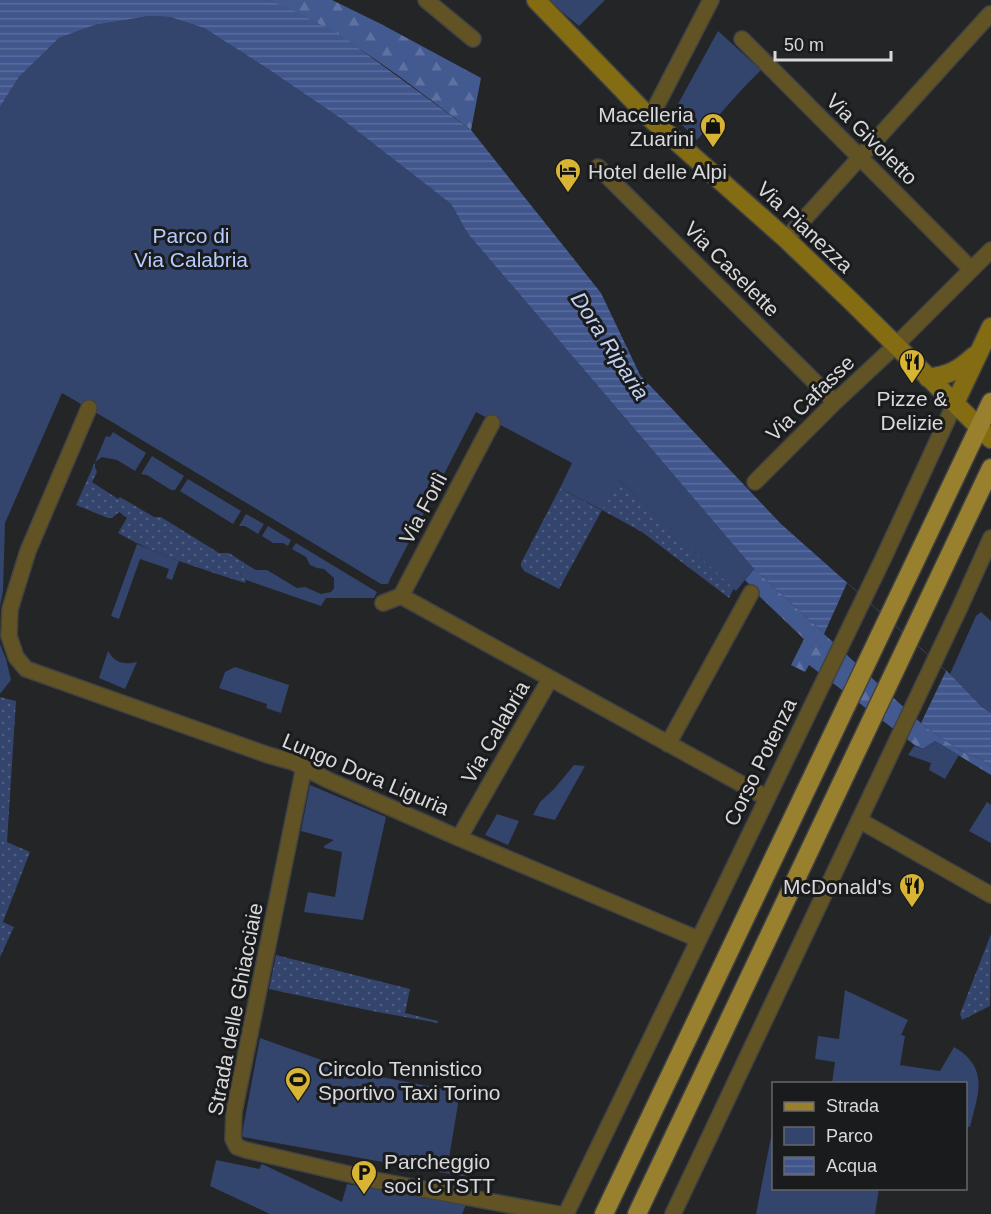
<svg xmlns="http://www.w3.org/2000/svg" width="991" height="1214" font-family="Helvetica,sans-serif">
	<style>
		.grass { fill: url(#grass-dots) }
		.forest { fill: url(#forest-firs) }
		.green { fill: #33446d }
		.water { fill: url(#water-rules) }
		.pier { fill: #242527 }
		.lines { fill: none; stroke-linecap: round; stroke-linejoin: round }
		.street-casing { stroke: #414244; stroke-width: 18 }
		.secondary-casing { stroke: #414244; stroke-width: 21 }
		.primary-casing { stroke: #414244; stroke-width: 21 }
		.street { stroke: #615323; stroke-width: 15 }
		.secondary { stroke: #836c12; stroke-width: 18 }
		.primary { stroke: #98802e; stroke-width: 18 }
		.labels { text-anchor: middle; dominant-baseline: central; stroke-width: 6; stroke-linejoin: round; paint-order: stroke }
		.poi-label { font-size: 21px; fill: #d9d9db; stroke: #1a1b1d; text-anchor: start }
		.street-label { font-size: 21px; fill: #d9d9db; stroke: #1a1b1d }
		.park-label { font-size: 21px; fill: #b6ccfe; stroke: #1a1b1d }
		.water-label { font-size: 22px; font-style: italic; fill: #c3d2f3; stroke: #1a1b1d }
	</style>
	<defs>
		<pattern id="grass-dots" width="8" height="8" patternUnits="userSpaceOnUse" patternTransform="scale(1.5)"><rect width="8" height="8" fill="#33446d"/><path d="M2 2h.1M6 6h.1" fill="none" stroke="#505e81" stroke-width="1.8" stroke-linecap="round"/></pattern>
		<pattern id="forest-firs" width="22" height="20" patternUnits="userSpaceOnUse" patternTransform="scale(1.5)"><rect width="22" height="20" fill="#435a91"/><path d="M5 1l3.5 6h-7zM16 11l3.5 6h-7z" fill="#5e71a0"/></pattern>
		<pattern id="water-rules" width="6" height="5" patternUnits="userSpaceOnUse" patternTransform="scale(1.5)"><rect width="6" height="5" fill="#40568d"/><path d="M0 2.5h6" fill="none" stroke="#5b6e9c"/></pattern>
	</defs>
	<rect width="100%" height="100%" fill="#242527"/>
	<path class="grass" d="M95,462V467L97,472L92,482L118,499L120,497L154,517H161L219,553H229L246,564L240,574L246,580L245,583C202,569 158,556 118,533L127,518L119,512L112,518H108L76,505Z
		M618,479L734,588L729,598L642,532L602,510L559,589L524,571L521,566V563L560,488L601,510Z
		M0,697L16,701L7,842L30,852L3,922L14,927L0,957Z
		M991,934L990,1006L962,1020L960,1014Z
		M276,955L410,989L405,1013L438,1021V1023L372,1011L269,989Z"/>
	<path class="forest" d="M268,0H332L381,24L481,78L471,130C407,83 343,29 268,0Z
		M754,569L927,728L961,751L981,759L991,767V775L935,741L923,749L916,746L809,665L805,672L791,665L804,639L756,593L752,587L745,580Z"/>
	<path class="green" d="M548,0H605L579,26Z
		M149,16L170,17L204,28L268,69L343,120L451,204L468,234L754,569L736,591L618,479L602,510L560,488L572,463L476,412L390,579L388,584H381L112,422L62,393L5,523L3,591L0,606V107L19,77L59,38L95,25Z
		M718,31L761,70C738,92 718,117 697,140L672,115Z
		M113,432L146,453L135,471L117,460L102,457L95,462L106,436L110,437Z
		M152,456L184,476L175,490H171L147,475L141,474Z
		M188,479L241,511L233,524L180,491Z
		M246,514L264,524L258,534L245,526H239Z
		M268,526L291,540L288,546L283,543H273L262,536Z
		M296,543L377,592L374,598H326L321,606L246,580L240,574L246,564L256,570H267L297,588L305,587L321,594L331,592L334,588V578L324,569L317,568L310,565L306,557L292,549Z
		M137,544L179,561L172,580L166,578L169,569L140,559L119,619L111,616Z
		M981,612L991,621V713L982,707L950,674L976,616Z
		M0,644L6,659L11,680L0,694Z
		M108,651C115,663 124,665 137,662L125,689L99,678Z
		M235,667L289,685L281,713L266,708L267,704L219,688L225,672Z
		M935,741L959,755L945,779L929,770L931,763L908,755L914,746L923,749Z
		M574,765L585,766L555,820L533,815L540,802L554,789Z
		M310,785L386,817L363,920L304,912L308,892L335,897L342,852L324,848V846L334,840L301,831Z
		M987,802L991,805V843L969,831Z
		M497,814L519,821L508,845L485,835Z
		M845,990L908,1020L901,1035L905,1036L900,1065L940,1071L954,1047C990,1068 978,1094 970,1127L966,1126V1084L832,1083L835,1062L815,1059L818,1036L839,1039Z
		M260,1038L355,1072L460,1092L449,1158L469,1162L467,1177L243,1137L242,1134Z
		M773,1127L774,1188L879,1189L875,1214H756Z
		M216,1160L259,1169L262,1164L342,1202L347,1184L466,1205L462,1214H270L210,1186Z"/>
	<path class="water" d="M0,0H268L289,8L342,36L471,130L601,293L640,375L781,524L950,674L982,707L991,713V767L981,759L961,751L927,728L754,569L468,234L451,204L343,120L268,69L204,28L170,17L149,16L95,25L59,38L19,77L0,107Z"/>
	<path class="pier" d="M847,583L946,671L921,723L824,634Z"/>
	<g class="lines">
		<defs>
			<path id="street" d="M426,0L473,39
				M742,39L971,269
				M650,118L711,0
				M598,167L835,402
				M786,239L990,14
				M89,408L28,551L10,609L9,636L16,657L26,669L268,755L293,762L328,780L459,838L698,939
				M755,482L835,402L896,345L991,250
				M401,596L767,798
				M383,603L401,596L492,423
				M668,744L751,593
				M304,767L234,1112L233,1139L237,1147L246,1150L374,1180L558,1214
				M859,820L991,895
				M459,838L550,679
				M566,1214L883,559L955,403
				M673,1214L960,607L991,538"/>
			<path id="secondary" d="M536,0L650,118L786,239L851,301L991,439
				M928,378C948,375 958,371 974,356
				M955,403L991,327"/>
			<path id="primary" d="M604,1214L991,402
				M637,1214L991,468"/>
		</defs>
		<use href="#street" class="street-casing"/>
		<use href="#secondary" class="secondary-casing"/>
		<use href="#primary" class="primary-casing"/>
		<use href="#street" class="street"/>
		<use href="#secondary" class="secondary"/>
		<use href="#primary" class="primary"/>
	</g>
	<defs>
		<symbol id="shop-pin" viewBox="-11 -11 22 30"><path d="M0 17L-7.5 6A9.5 9.5 0 1 1 7.5 6Z" fill="#d8b434" stroke="#1a1b1d"/><path d="M-5-2.5h2.3a2.7 3.5 0 0 1 5.4 0H5L5.5 6h-11ZM-1.5-2.5h3a1.5 2.3 0 0 0-3 0Z" fill="#111"/></symbol>
		<symbol id="hotel-pin" viewBox="-11 -11 22 30"><path d="M0 17L-7.5 6A9.5 9.5 0 1 1 7.5 6Z" fill="#d8b434" stroke="#1a1b1d"/><path d="M-6-4.5h1.5V1H6V5H4.5V3h-9V5H-6ZM-4 0a1.8 1.8 0 1 1 3.6 0ZM.5 0V-2.5h3Q6-2.5 6 0Z" fill="#111"/></symbol>
		<symbol id="restaurant-pin" viewBox="-11 -11 22 30"><path d="M0 17L-7.5 6A9.5 9.5 0 1 1 7.5 6Z" fill="#d8b434" stroke="#1a1b1d"/><path d="M-5-6h1v4h1v-4h1v4h1v-4h1v5L-1.5 .5V6h-2V.5L-5-1ZM5-6V6H3V1.5H1.5Q1.5-4 5-6Z" fill="#111"/></symbol>
		<symbol id="stadium-pin" viewBox="-11 -11 22 30"><path d="M0 17L-7.5 6A9.5 9.5 0 1 1 7.5 6Z" fill="#d8b434" stroke="#1a1b1d"/><path d="M0-5a6.5 5 0 1 0 0 10a6.5 5 0 1 0 0-10ZM-3.5-1.8h7v3.6h-7Z" fill="#111"/></symbol>
		<symbol id="parking-pin" viewBox="-11 -11 22 30"><path d="M0 17L-7.5 6A9.5 9.5 0 1 1 7.5 6Z" fill="#d8b434" stroke="#1a1b1d"/><path d="M-3.5-5.5H1a3.5 3.5 0 0 1 0 7H-1V5.5H-3.5ZM-1-3.4V-.6H.8a1.4 1.4 0 0 0 0-2.8Z" fill="#111"/></symbol>
	</defs>
	<g fill-rule="evenodd">
		<use href="#shop-pin" x="698" y="111" width="30" height="40"/>
		<use href="#hotel-pin" x="553" y="156" width="30" height="40"/>
		<use href="#restaurant-pin" x="897" y="347" width="30" height="40"/>
		<use href="#restaurant-pin" x="897" y="871" width="30" height="40"/>
		<use href="#stadium-pin" x="283" y="1065" width="30" height="40"/>
		<use href="#parking-pin" x="349" y="1158" width="30" height="40"/>
	</g>
	<g class="labels">
		<g class="poi-label">
			<text x="694" y="114" text-anchor="end">Macelleria<tspan x="694" dy="24">Zuarini</tspan></text>
			<text x="588" y="171">Hotel delle Alpi</text>
			<text x="912" y="398" text-anchor="middle">Pizze &amp;<tspan x="912" dy="24">Delizie</tspan></text>
			<text x="892" y="886" text-anchor="end">McDonald's</text>
			<text x="318" y="1068">Circolo Tennistico<tspan x="318" dy="24">Sportivo Taxi Torino</tspan></text>
			<text x="384" y="1161">Parcheggio<tspan x="384" dy="24">soci CTSTT</tspan></text>
		</g>
		<g class="street-label">
			<text transform="translate(872 139) rotate(45)">Via Givoletto</text>
			<text transform="translate(805 227) rotate(43)">Via Pianezza</text>
			<text transform="translate(732 269) rotate(45)">Via Caselette</text>
			<text transform="translate(810 398) rotate(-44)">Via Cafasse</text>
			<text transform="translate(423 508) rotate(-62)">Via Forlì</text>
			<text transform="translate(495 732) rotate(-60)">Via Calabria</text>
			<text transform="translate(760 762) rotate(-64)">Corso Potenza</text>
			<text transform="translate(366 774) rotate(23)">Lungo Dora Liguria</text>
			<text transform="translate(235 1009) rotate(-79)">Strada delle Ghiacciaie</text>
		</g>
		<g class="park-label">
			<text x="191" y="235">Parco di<tspan x="191" dy="24">Via Calabria</tspan></text>
		</g>
		<g class="water-label">
			<text transform="translate(610 346) rotate(57)">Dora Riparia</text>
		</g>
	</g>
	<rect x="772" y="1082" width="195" height="108" fill="#1a1b1d" stroke="#666769" stroke-width="1.5"/>
	<rect x="784" y="1102" width="30" height="9" fill="#98802e" stroke="#666769" stroke-width="1.5"/>
	<text x="826" y="1112" font-size="18" fill="#d9d9db">Strada</text>
	<rect x="784" y="1127" width="30" height="18" fill="#33446d" stroke="#666769" stroke-width="1.5"/>
	<text x="826" y="1142" font-size="18" fill="#d9d9db">Parco</text>
	<rect x="784" y="1157" width="30" height="18" fill="url(#water-rules)" stroke="#666769" stroke-width="1.5"/>
	<text x="826" y="1172" font-size="18" fill="#d9d9db">Acqua</text>
	<path d="M775 51v9h116v-9" fill="none" stroke="#d9d9db" stroke-width="3"/>
	<text x="784" y="51" font-size="18" fill="#d9d9db" stroke="#1a1b1d" stroke-width="4.5" paint-order="stroke">50 m</text>
</svg>
